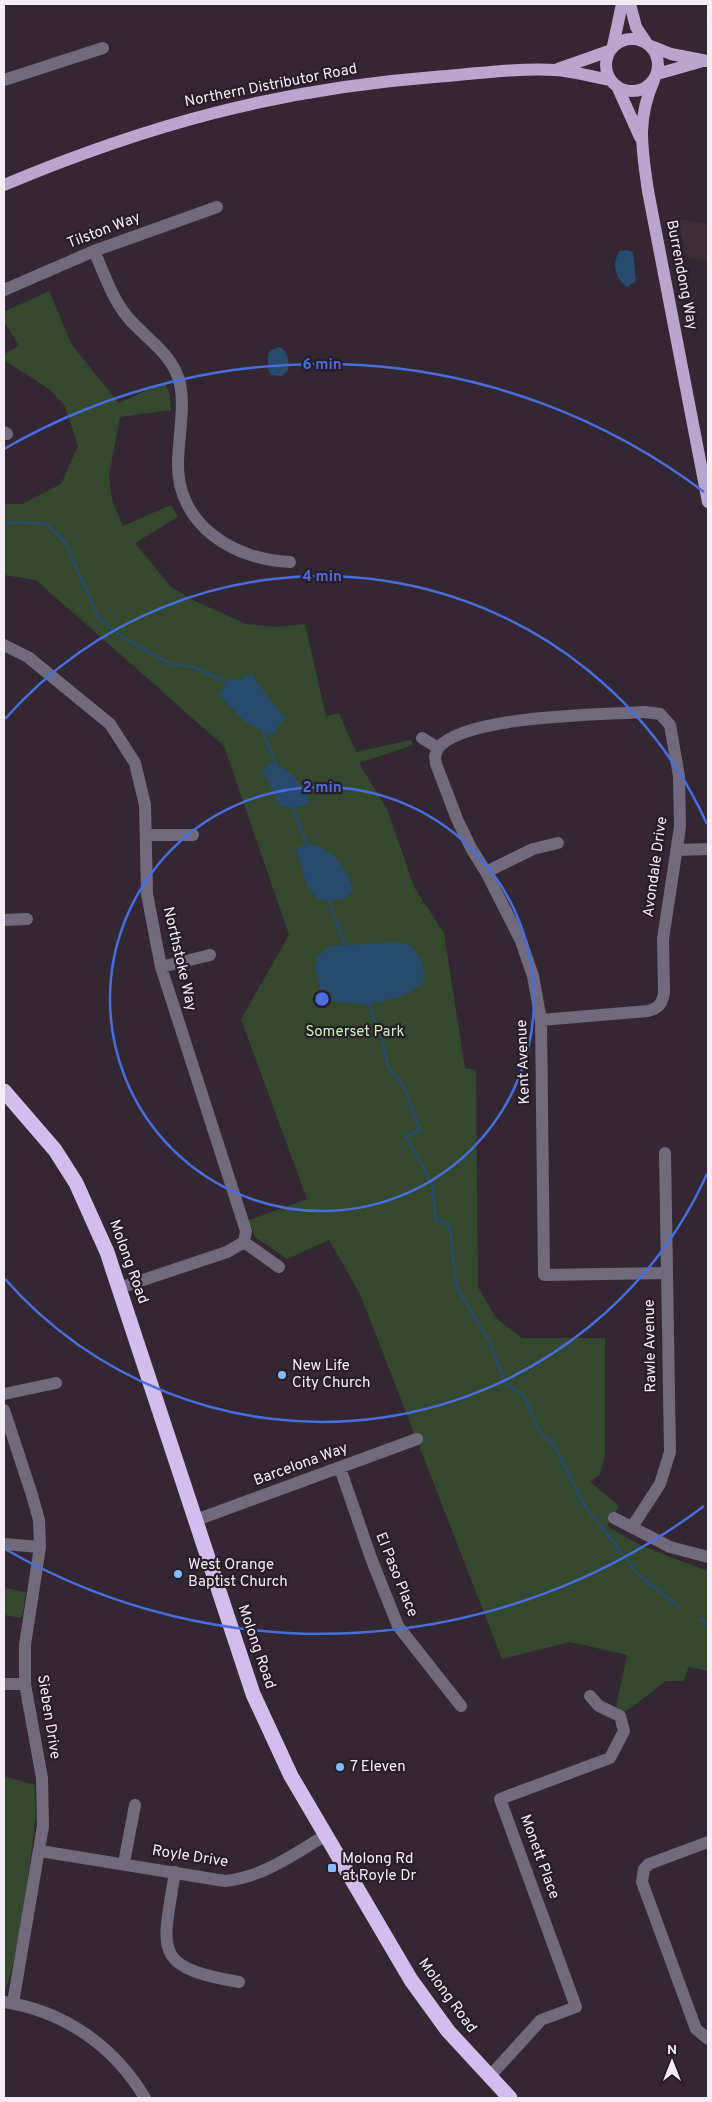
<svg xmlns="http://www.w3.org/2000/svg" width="712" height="2102" font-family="Overpass,sans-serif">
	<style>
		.industrial { fill: #3f2d36 }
		.green { fill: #33482d }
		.water { fill: #284a6c }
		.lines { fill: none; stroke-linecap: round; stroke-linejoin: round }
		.stream { stroke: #284a6c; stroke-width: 2.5 }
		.minor { stroke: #71697c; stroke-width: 12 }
		.major { stroke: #b7a6cd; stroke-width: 12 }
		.highway { stroke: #d3bded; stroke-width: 15 }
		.ring { fill: none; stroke: #486ede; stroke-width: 2.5 }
		.poi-dot { fill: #87bbfb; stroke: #291d2a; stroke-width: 2 }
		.labels { text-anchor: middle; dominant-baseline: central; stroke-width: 4.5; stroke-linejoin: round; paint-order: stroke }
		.street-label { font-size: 15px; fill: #f5edf6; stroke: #291d2a }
		.park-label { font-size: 15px; fill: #c2f3b3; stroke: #291d2a }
		.poi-label { font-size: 15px; fill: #f5edf6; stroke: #291d2a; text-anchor: start }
		.centre { fill: #486ede; stroke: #291d2a; stroke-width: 2.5 }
		.ring-label { font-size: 15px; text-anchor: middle; font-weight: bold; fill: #486ede; stroke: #291d2a; stroke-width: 4.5; stroke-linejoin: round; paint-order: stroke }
	</style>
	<rect width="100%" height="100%" fill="#332734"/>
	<path class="industrial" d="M678,219L708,224V261L686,257Z"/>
	<path class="green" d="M49,291L72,345L119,403L165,382L170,396L171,410L120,417L109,476L112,500L123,526L171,505L178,517L135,543L171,587L195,601L246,624L276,627L305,624L326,716L339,713L356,752L411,740L413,745L359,763L388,811L414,887L444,933L465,1068L476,1070L478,1287L496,1318L522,1338H605V1454L600,1474L590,1482L619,1506L607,1526L642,1546L708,1571V1671L689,1667L683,1681H666L624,1713L616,1706L627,1655L570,1642L502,1659L360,1294L329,1240L287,1259L255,1237L249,1220L307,1199L241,1019L289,935L224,746L36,580L4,575V504H22L61,484L78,446L65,406L49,389L4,360V354L19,346L4,321V312Z
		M4,1588L26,1592L22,1618L4,1615Z
		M4,1776L35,1785C35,1797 36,1809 35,1820C33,1845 16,1978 4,1991Z"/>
	<path class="water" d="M627,250L633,252L636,281L627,287C615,278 611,263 620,251Z
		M280,347C289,353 289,361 288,370L282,376L271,375L268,368V354L271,350Z
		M251,674L285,718L272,735L244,721L219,694L230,678L240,681Z
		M269,763C290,765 302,786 311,803L296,808L281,807L263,772Z
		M312,844C339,854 344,866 354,891L343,900H319L307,886L296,848Z
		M399,942C419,946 423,962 425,981L404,996L365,1005L324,1000L315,969L317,957L330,946Z"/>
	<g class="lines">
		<path class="stream" d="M708,16V21
			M4,525L14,522L46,524L65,542L99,618L122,637L171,664L193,667L229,683
			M262,728L276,765
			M292,805L308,847
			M328,899L346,947
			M367,1001L383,1043L388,1067L404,1087L420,1130L406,1136L432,1184L436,1221L449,1224L457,1288L489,1341L506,1384L524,1396L539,1430L555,1447L584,1505L639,1575L678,1606
			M700,1619L708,1625"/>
		<path class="minor" d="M4,80L103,48
			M94,251C105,275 113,302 131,321C146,337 167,352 176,372C188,396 178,437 178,463C177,525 234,560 290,562
			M4,290L94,251L217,207
			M4,432L7,434
			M4,645L28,657L110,724L135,763L145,805L147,894L161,967L246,1231L244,1242L227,1252L119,1288
			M422,738L438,748C465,715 600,715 644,712L660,714L670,725L679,776L680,827L663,939L664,993C662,1004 659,1008 648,1011L541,1020
			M438,748L435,756L436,764L457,819L471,848L486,872L521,941L533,976L541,1020L544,1275L666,1273
			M147,835H193
			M677,850L708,849
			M486,872L533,849L558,843
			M4,920L27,919
			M161,967L210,955
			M244,1242L279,1267
			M4,1394L56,1383
			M4,1410L32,1495L39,1520L40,1547L25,1645V1684L42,1778L43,1826L13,2003
			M340,1468L371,1558L398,1626L461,1706
			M614,1518L670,1547L708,1557
			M196,1520L417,1439
			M632,1527L660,1484L670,1452L665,1153
			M4,1544L40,1547
			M4,1684H25
			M708,1842L649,1864L644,1869L642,1882L696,2029L708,2039
			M40,1851L225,1881C263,1877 293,1855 326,1835
			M124,1863L135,1805
			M175,1872C163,1950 150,1967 239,1982
			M4,2002C64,2011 114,2046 145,2098
			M490,2076L541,2020L576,2007L500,1799L610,1758L624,1731L620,1716L599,1706L590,1696"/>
		<path class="major" d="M630,4L636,27L646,42
			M606 65a26 26 0 1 1 52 0a26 26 0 1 1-52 0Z
			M613,46L622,4
			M651,46L671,54L707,61
			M558,69L609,51
			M657,74L703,61
			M654,80C636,121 642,148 648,191L708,502
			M617,86L640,137
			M4,185C147,125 278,89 434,77C473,74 515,68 555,70C573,71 592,77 611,80"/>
		<path class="highway" d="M4,1091L55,1150L76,1183L107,1252L253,1694L291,1776L411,1980L448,2031L510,2098"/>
	</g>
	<g class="ring">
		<circle cx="322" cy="999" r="212"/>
		<path d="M707 1174A423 423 0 0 1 5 1279M5 719A423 423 0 0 1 707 824"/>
		<path d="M704 1506A635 635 0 0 1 5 1549M4 449A635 635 0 0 1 704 492"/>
	</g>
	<g class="poi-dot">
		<circle cx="282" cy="1375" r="5"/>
		<circle cx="178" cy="1574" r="5"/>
		<circle cx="340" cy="1767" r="5"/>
		<rect x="327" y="1863" width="10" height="10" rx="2.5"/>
	</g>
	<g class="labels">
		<g class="street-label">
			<text transform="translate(271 86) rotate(-11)">Northern Distributor Road</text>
			<text transform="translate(104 231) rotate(-21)">Tilston Way</text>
			<text transform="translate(681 275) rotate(79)">Burrendong Way</text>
			<text transform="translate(656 867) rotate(-82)">Avondale Drive</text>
			<text transform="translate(179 959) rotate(77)">Northstoke Way</text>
			<text transform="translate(524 1062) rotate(-92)">Kent Avenue</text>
			<text transform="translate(128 1262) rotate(70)">Molong Road</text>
			<text transform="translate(651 1346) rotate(-91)">Rawle Avenue</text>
			<text transform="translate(301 1465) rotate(-20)">Barcelona Way</text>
			<text transform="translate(396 1575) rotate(68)">El Paso Place</text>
			<text transform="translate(256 1647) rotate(71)">Molong Road</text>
			<text transform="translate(48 1717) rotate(81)">Sieben Drive</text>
			<text transform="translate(190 1857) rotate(9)">Royle Drive</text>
			<text transform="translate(539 1857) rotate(70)">Monett Place</text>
			<text transform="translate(447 1996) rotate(54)">Molong Road</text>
		</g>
		<g class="park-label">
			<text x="355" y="1032">Somerset Park</text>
		</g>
		<g class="poi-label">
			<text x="292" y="1366">New Life<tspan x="292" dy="17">City Church</tspan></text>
			<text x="188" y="1565">West Orange<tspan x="188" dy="17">Baptist Church</tspan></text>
			<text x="350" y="1767">7 Eleven</text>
			<text x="342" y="1859">Molong Rd<tspan x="342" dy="17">at Royle Dr</tspan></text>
		</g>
	</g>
	<circle cx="322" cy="999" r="8" class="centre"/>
	<g class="ring-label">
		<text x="322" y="369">6 min</text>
		<text x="322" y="581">4 min</text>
		<text x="322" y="792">2 min</text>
	</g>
	<rect width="712" height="2102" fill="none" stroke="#f5edf6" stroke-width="10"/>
	<g transform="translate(672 2062)" stroke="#291d2a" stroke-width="4" paint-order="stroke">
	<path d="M0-4L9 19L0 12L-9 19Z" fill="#f5edf6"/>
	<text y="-8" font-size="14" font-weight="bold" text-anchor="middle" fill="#f5edf6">N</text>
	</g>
</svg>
